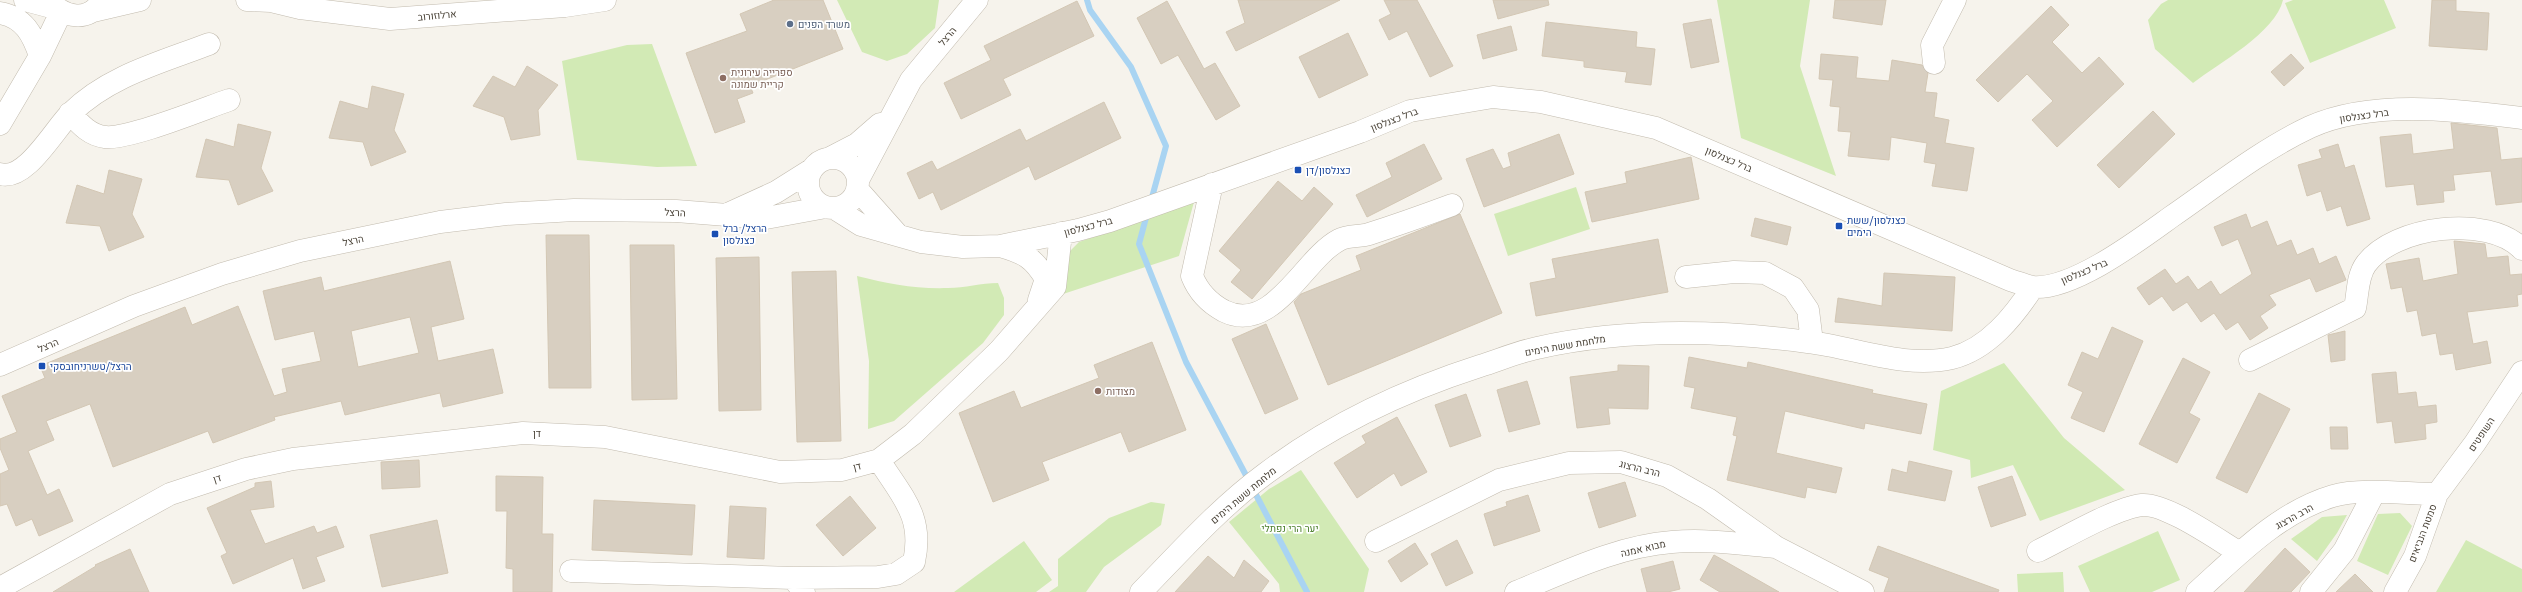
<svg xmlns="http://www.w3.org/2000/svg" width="2522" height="592" font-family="'Golos Text',Heebo,sans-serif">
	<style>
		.green { fill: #d2eab5 }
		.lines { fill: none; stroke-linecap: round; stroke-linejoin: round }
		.stream { stroke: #a9d4f2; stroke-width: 6 }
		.building { fill: #d8cfc1; stroke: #d3c7b4; fill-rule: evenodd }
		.minor-casing { stroke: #c2bbae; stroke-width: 23 }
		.minor { stroke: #fff; stroke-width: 22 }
		.service-dot { fill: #5c6f8a; stroke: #fff; stroke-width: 1.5 }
		.education-dot { fill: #8d6e63; stroke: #fff; stroke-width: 1.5 }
		.transit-dot { fill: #1a4fb4; stroke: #fff; stroke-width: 1.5 }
		.labels { text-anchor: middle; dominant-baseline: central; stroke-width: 3.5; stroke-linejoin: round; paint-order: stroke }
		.street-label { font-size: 10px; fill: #4b4439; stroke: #fff }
		.service-label { font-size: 10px; fill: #4e5e75; stroke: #fff; text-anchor: start }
		.education-label { font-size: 10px; fill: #785e54; stroke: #fff; text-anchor: start }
		.transit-label { font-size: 10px; fill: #164399; stroke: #fff; text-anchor: start }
		.park-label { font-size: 10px; fill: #4a7f2a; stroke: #fff }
	</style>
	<rect width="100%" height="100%" fill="#f6f3ec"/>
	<path class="green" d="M837,0H939L935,28L907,54L887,61L862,52Z
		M1717,0H1810L1800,66L1836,176L1741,138Z
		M2168,0H2283C2275,33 2219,63 2193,83L2155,49L2148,20L2161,4Z
		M2293,0H2384L2396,28L2310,63L2285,3Z
		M652,44L697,166L657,167L577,160L562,61L627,45Z
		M1576,187L1590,229L1508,256L1494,214Z
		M1194,202L1179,256L1057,296L1063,258L1079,242Z
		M857,276C889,284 914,289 948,288C965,288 981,283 998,283L1004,298V315L983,343L894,421L868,429L869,361Z
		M2004,363L2064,438L2125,490L2040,521L2013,465L1971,478L1970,460L1933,450L1941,391Z
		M1301,470L1369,569L1364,592H1280L1279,584L1229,522L1269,489Z
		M1151,502L1165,504L1161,525L1104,567L1086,592H1049L1058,586V559L1109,518Z
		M2400,513L2412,526L2388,575L2357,561L2378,514Z
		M2347,515L2337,533L2317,561L2291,539L2322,517Z
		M2158,531L2180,580L2152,592H2090L2078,566Z
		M2466,540L2522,569V592H2436Z
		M1024,541L1052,580L1036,592H954Z
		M2063,572L2064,592H2018L2017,574Z"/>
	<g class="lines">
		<path class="stream" d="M1087,0L1090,10L1131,67L1166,146L1151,201
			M1147,214L1139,244L1186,362L1249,481
			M1253,489L1307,592"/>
	</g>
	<path class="building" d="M774,0H823L843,49L750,86L753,93L737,99L745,122L715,133L686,53L747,31L740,14Z
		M1238,0H1340L1236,51L1226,32L1245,23Z
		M1384,0H1417L1453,66L1430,77L1407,31L1389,40L1379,20L1391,14Z
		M1493,0H1548L1549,5L1498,19Z
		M1835,0H1886L1882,25L1833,18Z
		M2432,0H2456V11L2489,13L2487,50L2429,46Z
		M1077,1L1094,36L1003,79L1011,95L961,119L944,83L991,60L984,46Z
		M1167,1L1204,69L1215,63L1240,106L1216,120L1178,55L1161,64L1137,18Z
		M2051,6L2069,25L2052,42L2082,73L2099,57L2124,84L2057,147L2032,120L2053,101L2027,74L1998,102L1976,80Z
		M1711,19L1719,62L1691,68L1683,24Z
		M1546,22L1637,32L1636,47L1655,49L1651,85L1625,82L1627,72L1584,67V61L1542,56Z
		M1511,26L1517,50L1483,59L1477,35Z
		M1348,33L1368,75L1319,98L1299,57Z
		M1821,54L1858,57L1856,78L1889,81L1892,60L1922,65L1928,73L1925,92L1937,93L1934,117L1949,120L1945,143L1974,148L1967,191L1932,186L1936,164L1924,162L1927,143L1891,137L1889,160L1848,156L1851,132L1838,131L1840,107L1830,106L1833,80L1819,79Z
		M2291,54L2304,68L2284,86L2271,72Z
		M527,66L558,85L538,110L540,135L511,140L504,117L473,106L493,76L515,87Z
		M372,86L404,94L394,130L406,152L371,166L363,142L329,138L340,101L368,109Z
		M1104,102L1121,138L1035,180L1029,166L941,210L933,192L919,199L907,173L932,161L937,170L1020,129L1026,141Z
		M2153,111L2175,134L2119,188L2097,165Z
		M2451,123L2497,128L2501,160L2522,158V202L2496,205L2491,171L2453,175L2455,190L2443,191L2444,202L2417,205L2414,184L2386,187L2380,137L2411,134L2413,154L2454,149Z
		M238,124L271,132L261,168L273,191L238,205L229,180L196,177L206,139L234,147Z
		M1559,134L1574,174L1484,207L1466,159L1493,149L1503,169L1511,166L1508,153Z
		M1424,144L1442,179L1367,217L1356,195L1392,177L1386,163Z
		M2338,144L2345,168L2354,165L2370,219L2347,226L2341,206L2327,211L2321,191L2307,196L2298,165L2322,158L2319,150Z
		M1691,157L1699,199L1592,222L1585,192L1627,183L1625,172Z
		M109,170L142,179L132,214L144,237L109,251L100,226L66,223L77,185L104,194Z
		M1278,181L1302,201L1314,187L1333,204L1252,299L1231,282L1241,270L1219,251Z
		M1460,214L1502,313L1328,385L1294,302L1301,294L1361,270L1356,256Z
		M2246,214L2251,228L2267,221L2277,246L2291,240L2297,255L2313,248L2319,264L2336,256L2346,280L2316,292L2310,278L2269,295L2276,305L2260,316L2268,328L2250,340L2238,322L2226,330L2214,313L2201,322L2187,302L2173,311L2162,296L2149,305L2137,288L2165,269L2176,284L2188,276L2198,290L2211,281L2220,295L2252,274L2238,239L2222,246L2214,227Z
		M1755,218L1791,227L1787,245L1751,236Z
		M546,235H589L591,388H549Z
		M1658,239L1668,292L1536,316L1530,283L1556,278L1552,259Z
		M2454,241L2485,244L2487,258L2508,256L2510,275L2522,274V294L2517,295L2518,306L2467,312L2473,344L2487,341L2491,363L2456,370L2453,353L2440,355L2436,333L2422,336L2417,310L2407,312L2402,287L2391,289L2386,264L2419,258L2423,281L2458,274Z
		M630,245H674L677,399L632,400Z
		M759,257L761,410L719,411L716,258Z
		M450,261L464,319L431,327L438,361L493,349L503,393L443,407L440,393L345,415L341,401L274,417L275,420L213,443L208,431L113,467L90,404L46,421L54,440L28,451L47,495L59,489L73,521L39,536L32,519L16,526L7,504L0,506V474L9,470L0,448V439L17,432L2,396L45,378L40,366L185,307L192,325L238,306L274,396L287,392L282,369L321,361L314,331L275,340L263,291L321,277L324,291ZM410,317L419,353L358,367L351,331Z
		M836,271L841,441L797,442L792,272Z
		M1884,273L1955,277L1952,331L1835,322L1838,298L1882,306Z
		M1266,324L1298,399L1265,414L1232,339Z
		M2112,327L2143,341L2104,432L2071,418L2083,392L2068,385L2082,352L2098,359Z
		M2345,331V360L2331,362L2328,335Z
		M1152,342L1186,430L1129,452L1121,432L1042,462L1049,480L993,502L959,413L1014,391L1021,408L1099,378L1094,365Z
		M1689,357L1747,368L1748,362L1873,390L1872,393L1927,404L1921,434L1865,423L1864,429L1785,411L1776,453L1842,468L1836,493L1807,487L1805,498L1727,480L1737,436L1733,435L1737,417L1691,408L1695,388L1684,386Z
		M2183,358L2210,372L2189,413L2200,419L2177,463L2139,444Z
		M1618,365L1649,366L1648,409L1608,408L1610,424L1577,428L1570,377L1618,371Z
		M2396,372L2398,394L2416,392L2418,407L2436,405L2437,422L2425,424L2426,439L2395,443L2392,421L2377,423L2372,374Z
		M1527,381L1540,424L1509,432L1497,390Z
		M2259,393L2290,409L2247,493L2216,478Z
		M1466,394L1481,436L1450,447L1435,405Z
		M1397,417L1427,472L1401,486L1394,473L1357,498L1334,463L1366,443L1362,436Z
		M2330,427H2347L2348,449H2331Z
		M419,460L420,487L382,489L381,462Z
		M1909,461L1952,471L1945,501L1888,490L1892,469L1907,473Z
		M496,476L543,477L542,534H553L552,592H513V569L506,568L507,511H496Z
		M2012,476L2026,515L1991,527L1978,487Z
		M271,481L274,507L250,510L265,544L314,526L317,533L336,526L344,547L316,557L325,581L303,589L293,558L233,584L221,556L227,553L207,508L255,487V483Z
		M1625,482L1636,516L1599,528L1588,493Z
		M1528,495L1540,531L1494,546L1484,514L1507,506L1506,502Z
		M850,496L876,528L843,556L816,525Z
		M594,500L695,505L692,555L592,550Z
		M730,506L766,508L764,559L727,557Z
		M437,520L448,573L382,587L370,535Z
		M1457,540L1473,573L1446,586L1431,554Z
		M1415,543L1428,564L1401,582L1388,561Z
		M1878,546L1999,590L1998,592H1884L1889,578L1869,570Z
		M2285,548L2310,572L2291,592H2244Z
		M130,549L149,592H53L96,566L95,565Z
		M1714,555L1779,592H1720L1700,580Z
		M1208,556L1234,578L1244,560L1269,581L1261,592H1175Z
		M1673,561L1680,589L1668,592H1647L1641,569Z
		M2355,574L2373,592H2336Z"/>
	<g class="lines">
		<defs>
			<path id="minor" d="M25,0L55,8
				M49,0C63,18 90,23 102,0
				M247,0L271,1L300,8L390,19L565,6L605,0
				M93,11L140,0
				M0,13C24,17 33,35 40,56
				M1934,63L1932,45L1955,0
				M70,113C80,124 89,135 105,137C128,140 203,109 229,100
				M0,124L40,56L61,12
				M830,158L857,144L880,124
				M808 183a25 25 0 1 1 50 0a25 25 0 1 1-50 0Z
				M0,174C26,182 55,128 71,113C108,76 162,62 209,44
				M858,180L911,80L977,0
				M1212,184L1192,276C1198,291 1209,303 1224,311C1273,335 1303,259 1339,240C1348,235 1360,237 1369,234C1397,225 1425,215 1452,205
				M857,189L897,234
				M834,208L861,225L921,242L963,247L1000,246L1078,230L1110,221L1360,132L1410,111L1493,97L1541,102L1656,128L2010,280C2017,282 2026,286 2033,287C2073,290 2139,240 2171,217C2216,186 2261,150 2310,127C2372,99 2457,110 2522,118
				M730,213L776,192L811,170
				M1000,246C1024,253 1033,257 1046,279L1039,300
				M1686,277L1734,272L1765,273L1793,288L1808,310L1812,342
				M2250,360L2355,308C2358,294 2357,276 2366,264C2394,226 2488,214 2522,249
				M0,365L134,306L222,274L300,251L440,222L506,214L574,210L676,211L766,218L826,207
				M1376,541L1499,480L1569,463L1621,462L1667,476L1708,499L1776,547L1863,592
				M2038,551C2063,539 2115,508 2142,505C2166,503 2218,540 2240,553
				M571,571L793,578L804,592
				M793,578L878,577L896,574L914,562C924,516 902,497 879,460
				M0,588L170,494L246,469L293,459L523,433L605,437L780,472L842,470L879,460L913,434L999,351L1055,287L1061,233
				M1141,592C1181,551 1219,508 1265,474C1330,425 1402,391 1480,366C1499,360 1518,352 1537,348C1626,328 1718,330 1808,342C1854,347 1904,369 1952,358C1988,349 2014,316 2033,287
				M1516,592C1565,572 1618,546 1672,542C1706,539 1741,544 1775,547
				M2197,592C2238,555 2279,512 2333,496C2361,488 2407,494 2437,494
				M2311,592L2344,551L2374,493
				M2395,592L2415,556L2437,494L2475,443L2522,372"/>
		</defs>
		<use href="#minor" class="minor-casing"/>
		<use href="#minor" class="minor"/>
	</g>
	<circle class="service-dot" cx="790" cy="24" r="4"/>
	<g class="education-dot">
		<circle cx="723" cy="78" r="4"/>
		<circle cx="1098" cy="391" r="4"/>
	</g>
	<g class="transit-dot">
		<rect x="1294" y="166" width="8" height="8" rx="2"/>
		<rect x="1835" y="222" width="8" height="8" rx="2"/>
		<rect x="711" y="230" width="8" height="8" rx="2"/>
		<rect x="38" y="362" width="8" height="8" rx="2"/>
	</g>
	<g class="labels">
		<g class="street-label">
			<text transform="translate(437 15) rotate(-5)">ארלוזורוב</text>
			<text transform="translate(947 36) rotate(-50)">הרצל</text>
			<text transform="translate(2364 115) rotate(-8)">ברל כצנלסון</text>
			<text transform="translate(1394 119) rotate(-21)">ברל כצנלסון</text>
			<text transform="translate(1729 159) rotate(23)">ברל כצנלסון</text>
			<text transform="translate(675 212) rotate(2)">הרצל</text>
			<text transform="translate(1088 226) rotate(-15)">ברל כצנלסון</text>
			<text transform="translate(353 240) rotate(-12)">הרצל</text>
			<text transform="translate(2084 271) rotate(-23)">ברל כצנלסון</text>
			<text transform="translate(48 345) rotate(-23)">הרצל</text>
			<text transform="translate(1565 345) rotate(-10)">מלחמת ששת הימים</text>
			<text x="537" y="433">דן</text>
			<text transform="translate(2481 434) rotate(-56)">השופטים</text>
			<text transform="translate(857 466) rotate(-14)">דן</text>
			<text transform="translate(1640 468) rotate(14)">הרב הרצוג</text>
			<text transform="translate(217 478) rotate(-17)">דן</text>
			<text transform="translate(1243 495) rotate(-40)">מלחמת ששת הימים</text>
			<text transform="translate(2294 516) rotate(-29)">הרב הרצוג</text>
			<text transform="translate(2422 533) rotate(-69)">סמטת הנביאים</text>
			<text transform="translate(1643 548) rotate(-13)">מבוא אמנה</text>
		</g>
		<g class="service-label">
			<text x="798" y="24">משרד הפנים</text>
		</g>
		<g class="education-label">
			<text x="731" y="72">ספרייה עירונית<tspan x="731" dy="12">קריית שמונה</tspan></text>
			<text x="1106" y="391">מצודות</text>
		</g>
		<g class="transit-label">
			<text x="1306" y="170">כצנלסון/דן</text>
			<text x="1847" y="220">כצנלסון/ששת<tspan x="1847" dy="12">הימים</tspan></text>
			<text x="723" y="228">הרצל/ ברל<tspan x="723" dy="12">כצנלסון</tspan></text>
			<text x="50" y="366">הרצל/טשרניחובסקי</text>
		</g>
		<g class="park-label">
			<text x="1290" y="528">יער הרי נפתלי</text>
		</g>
	</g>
</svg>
